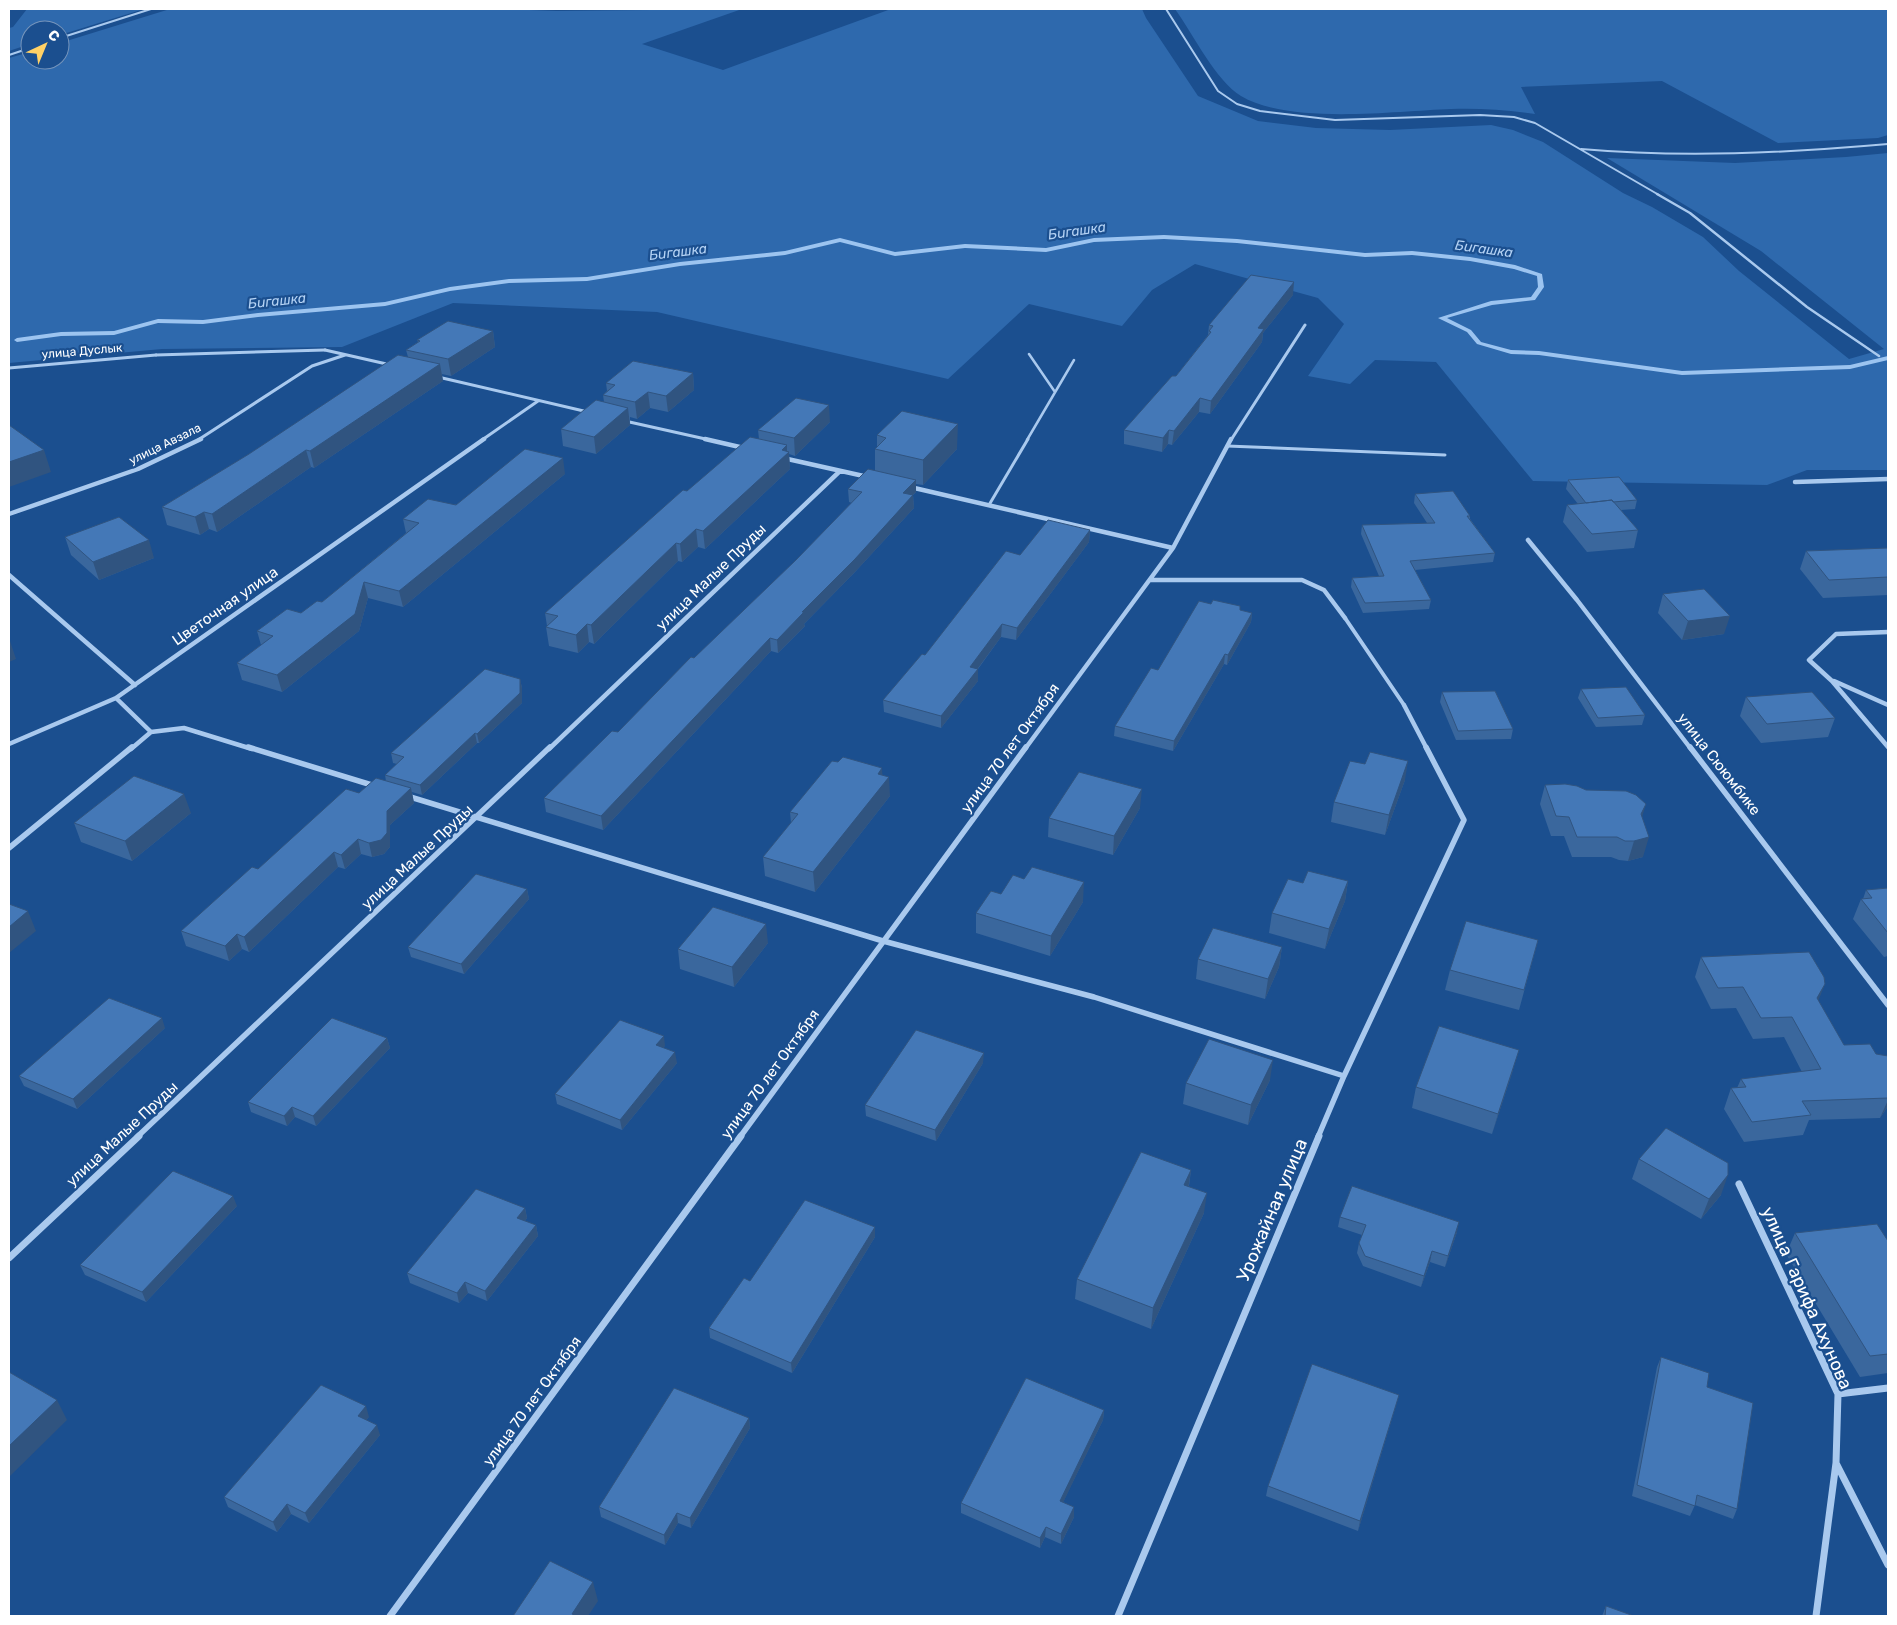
<svg xmlns="http://www.w3.org/2000/svg" width="1897" height="1625" font-family="Rubik,sans-serif">
	<style>
		.green { fill: #2e69ad }
		.lines { fill: none; stroke-linecap: round; stroke-linejoin: round }
		.stream { fill: #9cc4f0; fill-rule: evenodd }
		.service-far2 { stroke: #a9c9ee; stroke-width: 2 }
		.service-far1 { stroke: #a9c9ee; stroke-width: 2.5 }
		.service { stroke: #a9c9ee; stroke-width: 3 }
		.pedestrian-far1 { stroke: #a9c9ee; stroke-width: 3 }
		.pedestrian { stroke: #a9c9ee; stroke-width: 4 }
		.minor-far3 { stroke: #a9c9ee; stroke-width: 3 }
		.minor-far2 { stroke: #a9c9ee; stroke-width: 4.5 }
		.minor-far1 { stroke: #a9c9ee; stroke-width: 5.5 }
		.minor { stroke: #a9c9ee; stroke-width: 7 }
		.wall { fill: #3a679d }
		.shaded-wall { fill: #305480 }
		.building { fill: #4478b7; stroke: #305480 }
		.labels { text-anchor: middle; dominant-baseline: central; stroke-width: 4.5; stroke-linejoin: round; paint-order: stroke }
		.far-street-label { font-size: 12px; fill: #fff; stroke: #1b4f8f }
		.far-water-label { font-size: 14px; font-style: italic; fill: #b5d3f5; stroke: #1b4f8f }
		.street-label { font-size: 15px; fill: #fff; stroke: #1b4f8f }
		.near-street-label { font-size: 18px; fill: #fff; stroke: #1b4f8f }
	</style>
	<rect width="100%" height="100%" fill="#1b4f8f"/>
	<path class="green" d="M27,9H144L60,35V30H30V44L9,51V28L13,27Z
		M170,9H497L557,11L742,9L642,44L723,70L891,9H1142L1146,18L1198,96L1258,121L1316,128L1390,130L1491,125L1513,130L1543,142L1623,193L1652,207L1703,237L1739,271L1849,359L1884,349L1761,251L1607,158L1735,163L1846,157L1888,153V470H1807L1767,485L1533,481L1436,362L1375,360L1350,384L1308,376L1344,324L1318,298L1195,264L1152,290L1122,326L1029,304L948,379L657,312L453,303L342,347L162,349L9,363V58L30,52V60H60V43Z
		M1175,9H1888V135L1878,138L1778,143L1662,81L1521,87L1535,114C1507,110 1479,108 1451,109C1395,111 1290,125 1241,96C1216,81 1193,34 1175,9Z"/>
	<g class="lines">
		<path class="stream" d="M1164,235L1237,239L1365,253L1412,251L1470,257L1515,265L1542,274L1544,287L1535,300L1492,305L1447,318L1471,330L1481,342L1511,350L1539,351L1682,371L1850,365L1888,356V360L1850,369L1682,375L1539,355L1511,354L1477,344L1467,332L1438,318L1491,301L1531,297L1538,287L1537,276L1514,269L1470,261L1412,255L1365,257L1237,243L1164,239L1094,242L1046,252L965,248L895,256L840,242L785,255L680,266L587,281L509,283L450,291L385,306L258,317L203,324L158,323L114,335L61,336L17,342L14,340L17,338L61,332L114,331L158,319L203,320L258,313L385,302L450,287L509,279L587,277L680,262L785,251L840,238L895,252L965,244L1046,248L1094,238Z"/>
		<path class="service-far2" d="M1166,9L1218,91L1237,104L1260,111L1335,120L1480,115L1514,117L1535,123L1659,195
			M60,38L151,9
			M9,55L30,48
			M1581,149C1684,158 1785,153 1888,144"/>
		<path class="service-far1" d="M1657,194L1690,213L1807,307L1879,356
			M1029,354L1055,392
			M1027,440L1074,360"/>
		<path class="service" d="M1227,446L1445,455
			M989,505L1028,439"/>
		<path class="pedestrian-far1" d="M156,355L325,350"/>
		<path class="pedestrian" d="M1345,618L1404,705"/>
		<path class="minor-far3" d="M325,350L391,365
			M9,368L156,355
			M438,377L588,412
			M625,421L710,440
			M198,440L312,366L345,355
			M482,440L538,401
			M1231,440L1305,325"/>
		<path class="minor-far2" d="M705,439L744,448
			M783,458L868,477
			M1795,482L1888,479
			M910,487L1173,548
			M9,514L138,469L201,439
			M1528,540L1577,600L1691,749
			M9,575L135,685
			M1150,580H1302L1324,590L1345,618
			M1888,632L1836,634L1809,660L1832,681L1888,747
			M1834,681L1888,705
			M116,698L151,732
			M1404,705L1427,749
			M151,732L184,728L252,749
			M9,744L116,698L484,439
			M131,749L151,732
			M549,749L840,471
			M1025,749L1173,548L1231,439"/>
		<path class="minor-far1" d="M248,747L375,786
			M1690,747L1888,1005
			M407,796L883,941L1094,997L1344,1076
			M9,848L132,747
			M137,1137L550,747
			M740,1137L1026,747
			M1318,1137L1344,1076L1464,820L1426,747"/>
		<path class="minor" d="M1739,1184L1838,1394L1836,1463L1888,1565
			M9,1258L139,1136
			M1838,1394L1888,1388
			M390,1616L741,1136
			M1118,1616L1319,1136
			M1816,1616L1836,1463"/>
	</g>
	<path class="wall" d="M1293,295L1263,333L1262,342L1210,414L1199,412L1172,445L1168,444L1162,452L1124,444V430L1176,376L1208,335L1209,325Z
		M493,331L495,347L451,376L442,374L443,381L314,468L311,467L217,532L209,529L200,535L167,525L162,507L408,357L406,350L418,342L417,340Z
		M693,373L694,390L668,412L650,408L637,419L630,417V425L596,454L563,446L561,429L604,402L603,395L607,391L606,383Z
		M830,422L795,456L789,454L790,469L705,549L698,547L682,562L678,561L594,644L589,642L578,653L549,646L546,627L547,626L545,613L687,491L759,439L758,430Z
		M877,435L957,449L923,485L916,484V492L913,495L914,508L855,572L804,624L805,626L778,653L771,651L603,830L546,812L544,798L618,732L796,560L852,503L849,502L848,489L875,470V449L877,447Z
		M565,474L403,607L368,598L359,631L282,692L242,680L237,663L261,645L257,631L301,613L322,602L406,533L403,519Z
		M1568,480L1637,500L1635,509L1621,510L1638,530L1634,548L1587,552L1563,522L1567,505L1578,504L1566,489Z
		M1415,494L1470,516V519L1495,553L1493,562L1415,570L1431,600L1429,609L1363,613L1351,587L1352,578L1379,576L1361,534L1362,525L1427,523L1414,503Z
		M1090,530L1089,542L1016,640L1001,637L978,669V681L941,728L884,712L883,700L925,655L1020,555Z
		M65,537L154,558L99,580L71,555Z
		M1888,548V595L1823,598L1800,569L1806,551Z
		M1663,594L1724,634L1682,640L1658,613Z
		M1240,610L1252,613L1251,622L1227,665L1224,664L1173,751L1114,736L1115,726L1158,670Z
		M520,679L522,688V703L479,743H477L422,795L412,792L414,803L390,825V847L384,854L372,857L361,854L345,869L338,867L249,952L242,949L229,961L186,946L181,931L258,869L359,793L386,781L385,775L397,764L393,763L391,753Z
		M1581,689L1645,715L1642,725L1596,727L1578,698Z
		M1442,692L1513,729L1511,739L1456,740L1440,702Z
		M1746,697L1835,718L1828,737L1761,743L1740,716Z
		M838,762L883,775L890,796L815,892L765,876L763,857L791,823L790,812Z
		M1405,780L1385,835L1331,822L1334,802Z
		M1545,785L1642,818L1643,857L1628,861L1619,860L1611,857H1572L1564,836H1551L1540,804Z
		M1140,808L1113,855L1048,837L1049,818Z
		M191,813L132,861L81,842L74,823Z
		M1348,881L1345,901L1325,949L1269,933L1272,913L1303,883Z
		M1888,888V956L1884,957L1853,919L1861,899H1863L1866,890Z
		M527,889L529,899L464,974L411,957L408,947Z
		M1001,894L1083,902L1050,956L976,933V913Z
		M1538,940L1519,1010L1445,990L1450,970Z
		M768,943L734,987L680,969L678,949Z
		M1282,947L1279,967L1265,999L1196,979L1198,959Z
		M1701,957L1818,1001L1844,1045L1876,1054L1888,1056V1106L1880,1118L1809,1120L1803,1135L1744,1142L1724,1109L1731,1088H1737L1741,1079L1802,1072L1784,1037L1753,1039L1736,1008L1711,1009L1695,977Z
		M165,1028L77,1109L24,1086L19,1076Z
		M387,1038L390,1048L316,1126L295,1117L287,1126L251,1112L248,1102Z
		M665,1046L663,1048L677,1063L622,1130L557,1104L555,1094Z
		M983,1063L936,1141L866,1116L865,1105Z
		M1513,1070L1492,1134L1412,1108L1416,1087Z
		M1270,1080L1248,1125L1183,1104L1186,1083Z
		M1639,1159L1721,1195L1701,1219L1632,1179Z
		M1191,1170L1189,1186L1204,1213L1151,1329L1075,1299L1077,1279Z
		M237,1206L146,1302L85,1275L80,1265Z
		M525,1208L527,1218L525,1221L536,1225L538,1236L487,1301L468,1293L459,1303L410,1283L407,1273Z
		M1340,1217L1457,1232L1445,1267L1430,1262L1421,1287L1363,1266L1357,1253L1359,1243L1362,1235L1338,1227Z
		M875,1227V1237L792,1373L710,1338L709,1328L750,1281Z
		M1795,1233L1888,1241V1373L1860,1377L1786,1254Z
		M1661,1357L1707,1387L1737,1509L1733,1519L1695,1505L1690,1516L1632,1496L1657,1367Z
		M1396,1405L1358,1531L1266,1496L1268,1486Z
		M1104,1410L1103,1420L1063,1502L1074,1517L1061,1544L1045,1537L1040,1548L961,1513V1503Z
		M369,1417L366,1420L380,1435L309,1523L291,1514L277,1532L228,1507L224,1497Z
		M749,1418L750,1428L691,1528L678,1523L665,1545L601,1517L599,1507Z
		M1606,1606L1605,1616H1602Z"/>
	<path class="shaded-wall" d="M1294,282L1293,295L1263,333L1262,342L1210,414L1211,401L1258,328Z
		M493,331L495,347L451,376L448,359Z
		M440,364L443,381L314,468L310,451Z
		M693,373L694,390L668,412L666,396Z
		M648,392L650,408L637,419L635,402Z
		M1200,398L1199,412L1172,445L1174,431Z
		M829,405L830,422L795,456L794,438Z
		M628,408L630,425L596,454L594,437Z
		M958,424L957,449L923,485V460Z
		M1169,430L1168,444L1162,452L1163,438Z
		M787,445V454L789,452L790,469L705,549L703,531Z
		M44,450L51,472L9,487V462Z
		M306,450L311,467L217,532L212,514Z
		M563,458L565,474L403,607L399,591Z
		M916,480V492L913,495L914,508L855,572L804,624L805,626L778,653L777,640L802,612L903,493Z
		M204,512L209,529L200,535L195,517Z
		M696,529L698,547L682,562L680,544Z
		M1090,530L1089,542L1016,640L1017,628Z
		M149,540L154,558L99,580L93,562Z
		M676,543L678,561L594,644L591,625Z
		M364,582L368,598L359,631L282,692L277,675Z
		M1252,613L1251,622L1227,665L1228,655Z
		M1730,616L1724,634L1682,640L1688,621Z
		M587,624L589,642L578,653L576,635Z
		M1002,624L1001,637L970,679V667Z
		M770,638L771,651L603,830L601,816Z
		M9,641H10L16,659L9,662Z
		M1225,654L1224,664L1173,751L1174,741Z
		M978,669V681L941,728V716Z
		M520,679L522,688V703L479,743L477,734Z
		M475,733L477,743L422,795L420,785Z
		M1408,761L1405,780L1385,835L1389,815Z
		M882,768L883,785L889,777L890,796L815,892L813,872Z
		M411,788L414,803L390,825V847L384,854L372,857L369,843L387,811Z
		M1142,789L1140,808L1113,855L1114,836Z
		M184,794L191,813L132,861L125,841Z
		M1646,804L1640,824L1641,814Z
		M1649,837L1643,857L1628,861L1634,841Z
		M358,839L361,854L345,869L341,855Z
		M334,852L338,867L249,952L244,937Z
		M1348,881L1345,901L1325,949L1329,929Z
		M1084,882L1083,902L1050,956L1051,936Z
		M527,889L529,899L464,974L461,964Z
		M28,911L36,931L9,953V927Z
		M766,924L768,943L734,987L732,967Z
		M237,934L242,949L229,961L225,946Z
		M1282,947L1279,967L1265,999L1268,979Z
		M1825,984L1817,1004V998Z
		M162,1018L165,1028L77,1109L73,1099Z
		M664,1036L665,1046L657,1055L656,1045Z
		M387,1038L390,1048L316,1126L313,1116Z
		M1519,1050L1513,1070L1492,1134L1498,1114Z
		M675,1052L677,1063L622,1130L620,1120Z
		M984,1053L983,1063L936,1141L935,1130Z
		M1273,1060L1270,1080L1248,1125L1251,1105Z
		M1888,1100V1106L1880,1118Z
		M292,1107L295,1117L287,1126L284,1116Z
		M1191,1170L1188,1190L1184,1185Z
		M1728,1175L1721,1195L1701,1219L1709,1199Z
		M1207,1193L1204,1213L1151,1329L1153,1308Z
		M233,1196L237,1206L146,1302L142,1292Z
		M525,1208L527,1218L520,1228L517,1218Z
		M1459,1222L1457,1232L1445,1267L1448,1256Z
		M536,1225L538,1236L487,1301L485,1291Z
		M875,1227V1237L792,1373L791,1363Z
		M1432,1251L1430,1262L1421,1287L1424,1276Z
		M465,1282L468,1293L459,1303L457,1293Z
		M1399,1395L1396,1405L1358,1531L1360,1521Z
		M57,1400L67,1420L9,1477V1446Z
		M366,1406L369,1417L361,1426L358,1416Z
		M1104,1410L1103,1420L1059,1511L1060,1501Z
		M749,1418L750,1428L691,1528L690,1518Z
		M377,1425L380,1435L309,1523L305,1513Z
		M287,1504L291,1514L277,1532L273,1522Z
		M1074,1507V1517L1061,1544V1534Z
		M677,1513L678,1523L665,1545L664,1535Z
		M1046,1527L1045,1537L1040,1548V1538Z
		M593,1582L598,1601L588,1616H573L572,1614Z"/>
	<path class="building" d="M1251,275L1294,282L1258,328L1264,329L1211,401L1200,398L1174,431L1169,430L1163,438L1124,430L1172,376H1176L1211,332L1209,331L1213,326L1209,325Z
		M448,321L493,331L448,359L406,350L420,341L417,340Z
		M398,355L440,364L310,451L306,450L212,514L204,512L195,517L162,507L249,454Z
		M633,361L693,373L666,396L648,392L635,402L603,395L615,385L606,383Z
		M796,398L829,405L794,438L758,430Z
		M596,400L628,408L594,437L561,429Z
		M902,411L958,424L923,460L875,449L886,438L877,435Z
		M9,425L44,450L9,462Z
		M750,437L787,445L782,450L789,452L703,531L696,529L680,544L676,543L591,625L587,624L576,635L546,627L558,616L545,613L683,490L687,491Z
		M525,449L563,458L399,591L364,582L355,614L277,675L237,663L273,636L257,631L287,609L301,613L317,601L322,602L419,523L403,519L428,499L456,505Z
		M868,469L916,480L903,493L913,495L855,559L802,612H804L777,640L770,638L601,816L544,798L612,731L618,732L691,657L694,658L796,560L862,492L848,489Z
		M1619,477L1637,500L1613,502L1612,500L1586,503L1568,480Z
		M1453,491L1470,516H1467L1495,553L1410,561L1431,600L1365,603L1352,578L1384,576L1362,525L1435,523L1415,494Z
		M1612,500L1638,530L1592,534L1567,505Z
		M119,517L149,540L93,562L65,537Z
		M1048,520L1090,530L1017,628L1002,624L970,667L978,669L941,716L883,700L922,654L925,655L1006,551L1020,555Z
		M1888,548V577L1829,580L1806,551Z
		M1704,589L1730,616L1688,621L1663,594Z
		M1213,600L1240,606V610L1252,613L1228,655L1225,654L1174,741L1115,726L1151,668L1158,670L1199,601L1211,604Z
		M485,669L520,679V693L477,734L475,733L420,785L385,775L404,757L391,753Z
		M1626,687L1645,715L1598,718L1581,689Z
		M1495,691L1513,729L1458,731L1442,692Z
		M1812,692L1835,718L1767,724L1746,697Z
		M1370,752L1408,761L1389,815L1334,802L1350,761L1365,764Z
		M843,757L882,768L878,774L889,777L813,872L763,857L798,814L790,812L832,761L838,762Z
		M1079,772L1142,789L1114,836L1049,818Z
		M134,776L184,794L125,841L74,823Z
		M376,778L411,788L387,811V833L381,840L369,843L358,839L341,855L334,852L244,937L237,934L225,946L181,931L252,867L258,869L346,789L359,793Z
		M1565,784L1577,786L1586,790L1626,791L1636,795L1646,804L1641,814L1649,837L1634,841H1625L1617,837H1577L1569,817L1556,816L1545,785Z
		M1032,867L1084,882L1051,936L976,913L991,891L1001,894L1013,875L1024,879Z
		M1308,871L1348,881L1329,929L1272,913L1288,879L1303,883Z
		M476,874L527,889L461,964L408,947Z
		M1888,888V933L1861,899L1872,898L1866,890Z
		M9,904L28,911L9,927Z
		M713,907L766,924L732,967L678,949Z
		M1466,921L1538,940L1524,990L1450,970Z
		M1213,928L1282,947L1268,979L1198,959Z
		M1809,952L1824,977L1825,984L1817,998L1844,1045L1870,1044L1876,1054L1888,1056V1098L1802,1101L1811,1115L1752,1122L1731,1088L1746,1087L1741,1079L1821,1069L1792,1017L1761,1018L1743,987L1718,988L1701,957Z
		M109,998L162,1018L73,1099L19,1076Z
		M332,1018L387,1038L313,1116L292,1107L284,1116L248,1102Z
		M620,1020L664,1036L656,1045L675,1052L620,1120L555,1094Z
		M1439,1026L1519,1050L1498,1114L1416,1087Z
		M916,1030L984,1053L935,1130L865,1105Z
		M1209,1039L1273,1060L1251,1105L1186,1083Z
		M1666,1128L1728,1163V1175L1709,1199L1639,1159Z
		M1141,1152L1191,1170L1184,1185L1207,1193L1153,1308L1077,1279Z
		M173,1171L233,1196L142,1292L80,1265Z
		M1352,1186L1459,1222L1448,1256L1432,1251L1424,1276L1365,1256L1359,1243L1366,1225L1340,1217Z
		M476,1189L525,1208L517,1218L536,1225L485,1291L465,1282L457,1293L407,1273Z
		M805,1200L875,1227L791,1363L709,1328L744,1278L750,1281Z
		M1877,1224L1888,1241V1354L1870,1356L1795,1233Z
		M1661,1357L1709,1373L1707,1387L1753,1403L1737,1509L1697,1495L1695,1506L1637,1485Z
		M1312,1364L1399,1395L1360,1521L1268,1486Z
		M9,1372L57,1400L9,1446Z
		M1026,1378L1104,1410L1060,1501L1074,1507L1061,1534L1046,1527L1040,1538L961,1503Z
		M321,1385L366,1406L358,1416L377,1425L305,1513L287,1504L273,1522L224,1497Z
		M674,1388L749,1418L690,1518L677,1513L664,1535L599,1507Z
		M550,1561L593,1582L572,1614L578,1616H513Z
		M1606,1606L1634,1616H1605Z"/>
	<g class="labels">
		<g class="far-street-label">
			<text transform="translate(82 351) rotate(-5)">улица Дуслык</text>
			<text transform="translate(165 444) rotate(-26)">улица Авзала</text>
		</g>
		<g class="far-water-label">
			<text transform="translate(1077 231) rotate(-8)">Бигашка</text>
			<text transform="translate(1484 249) rotate(8)">Бигашка</text>
			<text transform="translate(678 252) rotate(-7)">Бигашка</text>
			<text transform="translate(277 301) rotate(-6)">Бигашка</text>
		</g>
		<g class="street-label">
			<text transform="translate(711 577) rotate(-44)">улица Малые Пруды</text>
			<text transform="translate(225 606) rotate(-35)">Цветочная улица</text>
			<text transform="translate(1010 748) rotate(-54)">улица 70 лет Октября</text>
			<text transform="translate(1719 764) rotate(52)">улица Сююмбике</text>
			<text transform="translate(417 857) rotate(-43)">улица Малые Пруды</text>
			<text transform="translate(770 1074) rotate(-54)">улица 70 лет Октября</text>
			<text transform="translate(122 1134) rotate(-43)">улица Малые Пруды</text>
			<text transform="translate(532 1401) rotate(-54)">улица 70 лет Октября</text>
		</g>
		<g class="near-street-label">
			<text transform="translate(1272 1210) rotate(-67)">Урожайная улица</text>
			<text transform="translate(1807 1298) rotate(66)">улица Гарифа Ахунова</text>
		</g>
	</g>
	<rect width="1897" height="1625" fill="none" stroke="#ffffff" stroke-width="20"/>
	<g transform="translate(45 45) rotate(44)"><circle r="24" fill="#1b4f8f" stroke="#7695bc"/>
	<path d="M0-4L9 19L0 12L-9 19Z" fill="#ffd166"/>
	<text y="-8" font-size="14" font-weight="bold" text-anchor="middle" fill="#ffffff">С</text>
	</g>
</svg>
